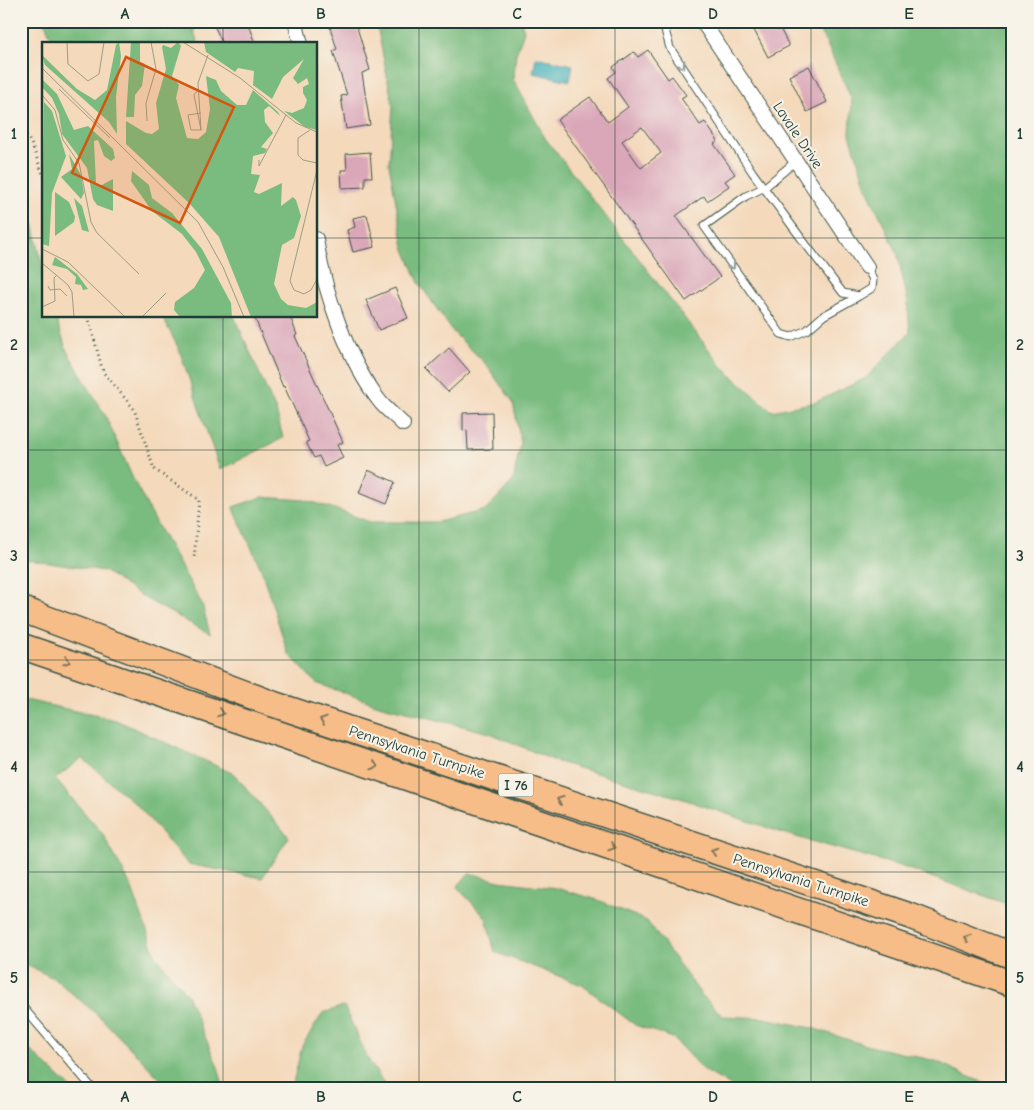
<svg xmlns="http://www.w3.org/2000/svg" width="1034" height="1110" font-family="'Comic Neue',sans-serif">
	<style>
		.forest { fill: #7abc80; stroke: #4c7c5a }
		.water { fill: #3fafb9; stroke: #2f7676 }
		.building { fill: #daa7b9; fill-rule: evenodd }
		.lines { fill: none; stroke-linecap: round; stroke-linejoin: round }
		.service-casing { stroke: #3f5448; stroke-width: 9 }
		.minor-casing { stroke: #3f5448; stroke-width: 16 }
		.motorway-casing { stroke: #3f5448; stroke-width: 28 }
		.path { stroke: #3f5448; stroke-width: 3; stroke-dasharray: 1 4; stroke-linecap: butt }
		.service { stroke: #fff; stroke-width: 7 }
		.minor { stroke: #fff; stroke-width: 14 }
		.motorway { stroke: #f7bd88; stroke-width: 25 }
		.oneway { stroke: #8f9e9a }
		.oneway2 { stroke: #80775a }
		.grid { fill: none; stroke: #1f3d34; stroke-width: 1; stroke-opacity: 0.55 }
		.labels { text-anchor: middle; dominant-baseline: central; stroke-width: 4; stroke-linejoin: round; paint-order: stroke }
		.shield { fill: #f7f3e8; stroke: #60746a; stroke-width: 1 }
		.shield-label { font-size: 14px; font-weight: bold; fill: #1f3d34 }
		.street-label { font-size: 15px; fill: #1f3d34; stroke: #f7f3e8 }
		.inset-road { fill: none; stroke: #9f9b85; stroke-width: 1 }
		.view { fill: #d45610; fill-opacity: 0.15; stroke: #d45610; stroke-width: 2.5 }
		.inset-edge { fill: none; stroke: #1f3d34; stroke-width: 2.5 }
		.neatline { fill: none; stroke: #1f3d34; stroke-width: 2 }
		.grid-label { font-size: 16px; text-anchor: middle; font-weight: bold; fill: #1f3d34 }
	</style>
	<rect width="100%" height="100%" fill="#f7f3e8"/>
	<filter id="ink" filterUnits="userSpaceOnUse"><feTurbulence type="fractalNoise" baseFrequency=".02" numOctaves="2"/><feDisplacementMap in="SourceGraphic" scale="10" xChannelSelector="R" yChannelSelector="G"/><feConvolveMatrix kernelMatrix="1 2 1 2 8 2 1 2 1" color-interpolation-filters="sRGB"/></filter>
	<filter id="wash" filterUnits="userSpaceOnUse"><feTurbulence type="fractalNoise" baseFrequency=".0096" numOctaves="4" result="noise"/><feDisplacementMap in="SourceGraphic" scale="20" xChannelSelector="R" yChannelSelector="G"/><feGaussianBlur stdDeviation="1.12" result="paint"/><feColorMatrix in="noise" values="0 0 0 0 0 0 0 0 0 0 0 0 0 0 0 0 0 1.4 0 .05"/><feComposite in="paint" operator="in"/></filter>
	<g filter="url(#wash)">
		<rect width="100%" height="100%" fill="#f4d9bb"/>
		<path class="forest" d="M44,21H191L198,44H54Z
			M376,21H521L524,31L516,54L513,79L545,138L724,369L772,411L816,402L866,378L910,332L907,297L897,252L866,187L850,134L852,100L826,42L813,21H1013V906L900,866L789,835L677,797L555,761L490,733L382,706L316,683L288,653L261,569L233,507L262,497L305,500L332,508L370,522H438L486,510L513,481L521,443L513,402L484,362L453,332L419,283L404,247L389,164L393,106Z
			M21,166L44,274V316H55L67,351L105,415L134,481L159,528L202,604L210,634L146,599L104,571L21,559Z
			M162,316H234L276,411L283,438L220,470L179,349Z
			M21,699L116,720L234,774L289,837L262,878L188,864L138,806L82,758L55,779L102,833L131,886L156,956L187,995L218,1067L224,1089H170L100,1017L55,979L21,962Z
			M469,873L499,881L556,888L598,900L647,921L700,993L723,1016L764,1018L812,1028L865,1045L936,1061L974,1079L1004,1089H736L702,1069L673,1038L635,1025L582,985L495,952L486,918L457,887Z
			M344,1006L368,1059L387,1089H287L293,1083L302,1046L323,1013Z
			M21,1042L72,1089H21Z"/>
		<path class="water" d="M536,57L573,65L570,81L533,73Z"/>
		<g id="blocks">
			<path class="building" d="M212,21H247L255,44H223Z
				M328,21H355L370,70L362,73L370,125L346,129L341,96L347,95L333,51L337,49Z
				M766,21H776L789,46L768,57L753,28Z
				M648,50L668,79L672,76L686,95L681,98L700,125L705,122L718,141L714,144L735,174L725,181L729,186L707,201L704,196L676,216L720,277L686,301L557,120L590,97L608,122L628,107L608,78L616,72L613,67L634,52L638,57ZM642,127L661,153L641,168L622,141Z
				M809,66L827,102L807,112L789,76Z
				M370,152L372,177H365V187L342,188L341,170H347L346,154Z
				M367,215L375,247L353,252L347,230L355,227L353,218Z
				M395,288L408,318L379,330L366,300Z
				M254,316H290L297,335L295,336L343,442L337,445L343,458L324,467L319,456L314,458L306,442L309,441L284,386L283,387Z
				M449,348L470,372L448,392L426,369Z
				M492,412L493,449L468,450L467,430L463,431V413Z
				M368,470L395,482L386,504L359,493Z"/>
		</g>
	</g>
	<g filter="url(#ink)">
		<use href="#blocks" fill-opacity="0" stroke="#3f5448" stroke-width="1"/>
		<g class="lines">
			<defs>
				<path id="service" d="M664,21L663,23L670,48L753,173L801,238L843,293L859,296L872,288L873,280L867,267
					M796,161L765,187L746,196L704,226L781,334L791,337L807,330L823,316L859,296
					M21,1005L93,1089"/>
				<path id="minor" d="M295,21L301,44
					M702,21L867,267
					M316,239C324,291 348,362 381,403C387,410 396,417 403,424"/>
				<path id="motorway" d="M21,609L273,704L910,916L1013,956
					M21,646L1013,984"/>
			</defs>
			<use href="#service" class="service-casing"/>
			<use href="#minor" class="minor-casing"/>
			<use href="#motorway" class="motorway-casing"/>
			<path class="path" d="M21,127L31,143L44,177
				M88,316L103,372L134,409L154,469L199,500L194,559"/>
			<use href="#service" class="service"/>
			<use href="#minor" class="minor"/>
			<use href="#motorway" class="motorway"/>
		</g>
		<defs><path id="oneway-chevron" d="M-2-3.5L2.5 0L-2 3.5" fill="none" stroke-width="1.6" stroke-linecap="round" stroke-linejoin="round" transform="scale(1.25)"/></defs>
		<g class="oneway">
			<use href="#oneway-chevron" transform="translate(682 65) rotate(58)"/>
			<use href="#oneway-chevron" transform="translate(732 266) rotate(54)"/>
		</g>
		<g class="oneway2">
			<use href="#oneway-chevron" transform="translate(67 661) rotate(19)"/>
			<use href="#oneway-chevron" transform="translate(221 713) rotate(19)"/>
			<use href="#oneway-chevron" transform="translate(323 720) rotate(-162)"/>
			<use href="#oneway-chevron" transform="translate(375 766) rotate(19)"/>
			<use href="#oneway-chevron" transform="translate(560 800) rotate(-162)"/>
			<use href="#oneway-chevron" transform="translate(612 847) rotate(19)"/>
			<use href="#oneway-chevron" transform="translate(714 851) rotate(-162)"/>
			<use href="#oneway-chevron" transform="translate(967 938) rotate(-159)"/>
		</g>
	</g>
	<path class="grid" d="M223,21V44M419,21V1089M615,21V1089M811,21V1089M21,238H44M316,238H1013M223,316V1089M21,450H1013M21,660H1013M21,872H1013"/>
	<g class="labels">
		<rect class="shield" x="498.5" y="773.5" width="35" height="23" rx="4"/>
		<g class="shield-label">
			<text x="516" y="785">I 76</text>
		</g>
		<g class="street-label">
			<text transform="translate(798 135) rotate(56)">Lavale Drive</text>
			<text transform="translate(417 752) rotate(18)">Pennsylvania Turnpike</text>
			<text transform="translate(801 880) rotate(18)">Pennsylvania Turnpike</text>
		</g>
	</g>
	<g transform="translate(42 42)">
		<rect width="275" height="275" fill="#f4d9bb"/>
		<path d="M77,0L79,14L74,55L75,92L67,80L3,23L0,13L35,47L53,58L65,48L74,3ZM89,0H98V20L103,22L100,44L93,53L92,75H84ZM136,0L139,4L130,34L137,43L134,56L145,96L156,97L164,90L168,67L164,34L174,38L179,49L195,63H204L211,48L236,70L238,74L227,64L222,68L223,80L231,91L219,105L225,107L223,111L211,114L209,132L218,133L212,150L217,152L240,141L239,164L251,155L254,158L259,174L252,196L240,203L232,242L239,257L246,263L264,266L275,260V275H209L177,195L147,161L84,102V79L104,91L110,92L117,87L114,61L124,27L120,5L121,3L129,6ZM162,0H275V88L263,85L242,69L250,71L262,66L265,58L261,51V45L267,42L265,36L256,42L251,36L262,17L241,35L230,57L211,43L212,29L196,26L193,30L164,10ZM0,37L15,52L32,88L46,84L71,107L73,116L69,119L62,114L56,98L52,99L54,142L58,144L71,137V169L55,163L51,157L45,126L20,92L17,72L10,56L0,45ZM2,60L10,69L24,114L10,151L7,204L0,202ZM27,112L39,133L42,151L39,157L19,135L30,127ZM90,129L107,143L110,156L130,171L160,207L189,261L190,275H138L132,268L133,260L152,246L163,228L154,210L140,192L110,169L89,139ZM13,150L27,160L33,175L32,180L13,194ZM32,156L40,164L47,190L40,188ZM13,215L35,232L46,247L41,248L39,243L33,242L34,235L25,227L10,223Z" fill="#7abc80"/>
		<path class="inset-road" d="M25,0L26,22L46,39L57,32L62,0M141,0L198,36L254,81L275,90M0,26L156,180L181,225L202,275M17,47L68,96M156,48L152,53L159,88L156,41L166,13M0,53L13,68L21,98L37,121L49,180L55,191L97,232M105,79L104,61L114,27L109,0M159,88H149L146,73L159,71M268,88L256,96V113L261,118L275,121M217,118V124L244,73M275,128L248,239L252,248L262,252L269,248L275,237M0,207L26,220L83,275M0,221L26,243L30,250L32,275M6,244L8,248L18,247L25,254M0,265L13,259L12,236L15,233M100,275L124,251"/>
		<path class="view" d="M84,15L192,65L138,181L30,131Z"/>
		<rect width="275" height="275" class="inset-edge"/>
	</g>
	<rect width="1034" height="1110" fill="none" stroke="#f7f3e8" stroke-width="55"/>
	<rect x="28" y="28" width="978" height="1054" class="neatline"/>
	<g class="grid-label">
		<text x="125" y="19">A</text>
		<text x="321" y="19">B</text>
		<text x="517" y="19">C</text>
		<text x="713" y="19">D</text>
		<text x="909" y="19">E</text>
		<text x="14" y="139">1</text>
		<text x="1020" y="139">1</text>
		<text x="14" y="350">2</text>
		<text x="1020" y="350">2</text>
		<text x="14" y="561">3</text>
		<text x="1020" y="561">3</text>
		<text x="14" y="772">4</text>
		<text x="1020" y="772">4</text>
		<text x="14" y="983">5</text>
		<text x="1020" y="983">5</text>
		<text x="125" y="1102">A</text>
		<text x="321" y="1102">B</text>
		<text x="517" y="1102">C</text>
		<text x="713" y="1102">D</text>
		<text x="909" y="1102">E</text>
	</g>
</svg>
